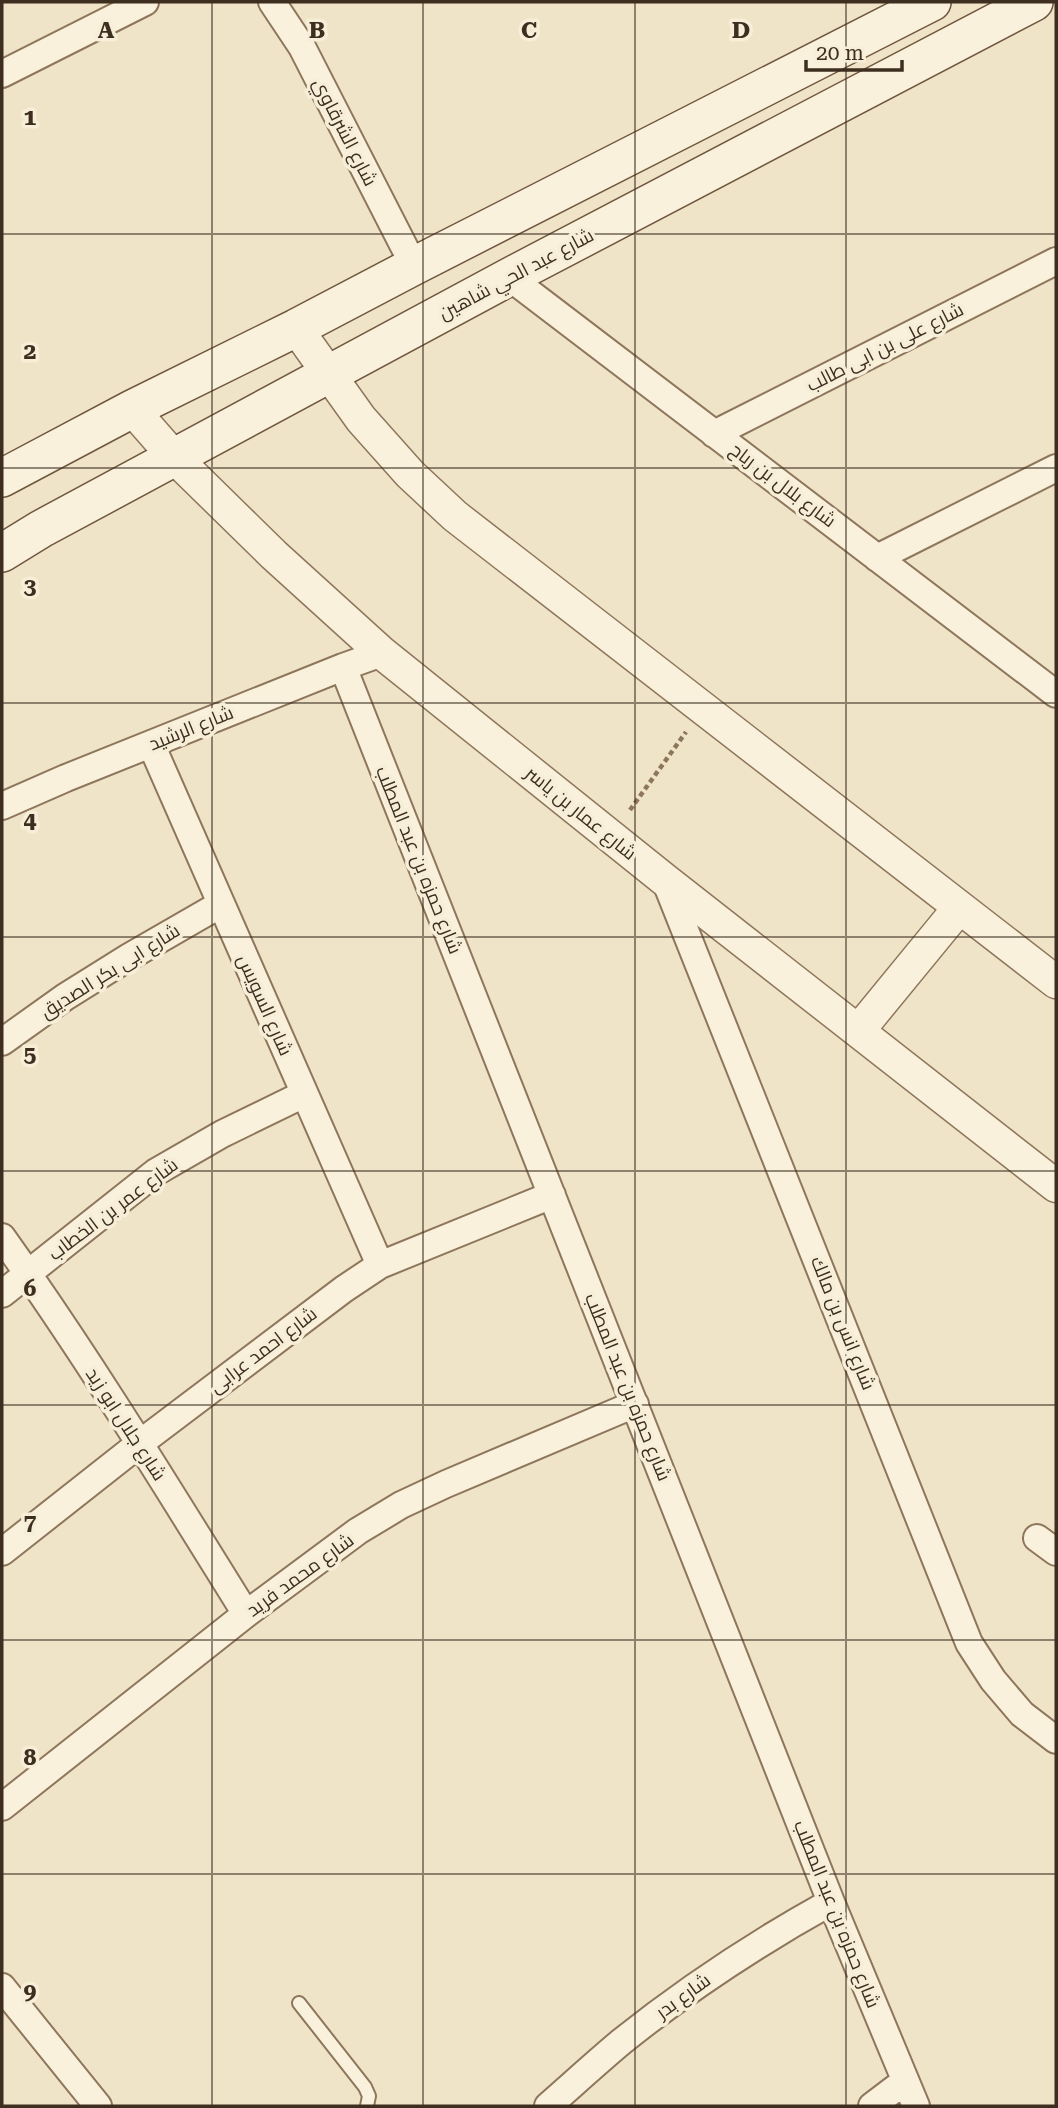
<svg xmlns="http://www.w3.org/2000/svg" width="1058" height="2108" font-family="'Roboto Serif',Cairo,serif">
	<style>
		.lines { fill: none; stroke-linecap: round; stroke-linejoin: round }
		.service-casing { stroke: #8d765c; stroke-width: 16 }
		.minor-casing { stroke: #8d765c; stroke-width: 30 }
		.tertiary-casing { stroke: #8d765c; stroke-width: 35 }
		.secondary-casing { stroke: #6f573f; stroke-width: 40 }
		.path { stroke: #8d765c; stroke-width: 4.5; stroke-dasharray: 5 3.5; stroke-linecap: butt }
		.service { stroke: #faf1dc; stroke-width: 12 }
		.minor { stroke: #faf1dc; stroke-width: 26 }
		.tertiary { stroke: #faf1dc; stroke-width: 32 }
		.secondary { stroke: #faf1dc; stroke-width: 37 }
		.grid { fill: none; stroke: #3d2e20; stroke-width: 2; stroke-opacity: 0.55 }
		.labels { text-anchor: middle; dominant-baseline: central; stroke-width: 7; stroke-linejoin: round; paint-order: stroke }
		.street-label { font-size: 19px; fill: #3d2e20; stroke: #f7eed8 }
		.grid-label { font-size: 23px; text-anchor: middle; font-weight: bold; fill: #3d2e20; stroke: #f7eed8; stroke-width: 7; stroke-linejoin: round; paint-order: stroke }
	</style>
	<rect width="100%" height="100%" fill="#f0e4c8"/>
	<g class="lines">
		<defs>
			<path id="service" d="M299,2003L365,2087L369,2096L367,2106"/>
			<path id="minor" d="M272,2L302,47L414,266
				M2,74L145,2
				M509,277L1056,694
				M714,434L1056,261
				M877,558L1056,468
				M343,667L831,1902L916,2106
				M151,744L380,1265
				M2,806L66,778L343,667L382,653
				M665,880L969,1643L993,1680L1022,1714L1056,1740
				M2,1042L65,997L129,957L221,904
				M2,1237C89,1359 167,1487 246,1614
				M2,1294L156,1172L222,1134L304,1094
				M1037,1538L1056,1552
				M2,1552L139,1444L344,1289L380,1265L552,1195
				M2,1807L246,1614L358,1531L401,1505L446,1484L635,1404
				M2,1987L98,2106
				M548,2106C572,2085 596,2063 621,2042C687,1989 757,1943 831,1902
				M872,2106L905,2081"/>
			<path id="tertiary" d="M296,328L361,419L410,474L455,516L1056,982
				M132,409L175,458L274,555L382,653L665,880L1056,1186
				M859,1030L959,908"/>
			<path id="secondary" d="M2,478L132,409L296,328L414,266L932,2
				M2,553L41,529L509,277L1034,2"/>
		</defs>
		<use href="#service" class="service-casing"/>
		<use href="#minor" class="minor-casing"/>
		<use href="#tertiary" class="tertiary-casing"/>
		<use href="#secondary" class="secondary-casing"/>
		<path class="path" d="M630,810L686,732"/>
		<use href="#service" class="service"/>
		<use href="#minor" class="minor"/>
		<use href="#tertiary" class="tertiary"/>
		<use href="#secondary" class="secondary"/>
	</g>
	<path class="grid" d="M212,2V2106M423,2V2106M635,2V2106M846,2V2106M2,234H1056M2,468H1056M2,703H1056M2,937H1056M2,1171H1056M2,1405H1056M2,1640H1056M2,1874H1056"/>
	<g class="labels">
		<g class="street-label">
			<text transform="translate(345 132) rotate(63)">شارع الشرقاوي</text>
			<text transform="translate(516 274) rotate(-28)">شارع عبد الحي شاهين</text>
			<text transform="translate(885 347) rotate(-27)">شارع على بن ابى طالب</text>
			<text transform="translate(783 485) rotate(37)">شارع بلال بن رباح</text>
			<text transform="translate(191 728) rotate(-22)">شارع الرشيد</text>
			<text transform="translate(581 813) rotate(39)">شارع عمار بن ياسر</text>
			<text transform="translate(419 860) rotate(68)">شارع حمزه بن عبد المطلب</text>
			<text transform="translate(110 971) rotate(-32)">شارع ابى بكر الصديق</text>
			<text transform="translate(265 1005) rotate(66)">شارع السويس</text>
			<text transform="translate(113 1209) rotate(-37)">شارع عمر بن الخطاب</text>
			<text transform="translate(843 1323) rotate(68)">شارع انس بن مالك</text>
			<text transform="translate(263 1350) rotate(-37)">شارع احمد عرابى</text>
			<text transform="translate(628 1387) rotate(68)">شارع حمزه بن عبد المطلب</text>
			<text transform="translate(126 1424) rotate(57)">شارع جلال ابو زيد</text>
			<text transform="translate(300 1575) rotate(-36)">شارع محمد فريد</text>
			<text transform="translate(837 1914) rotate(68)">شارع حمزه بن عبد المطلب</text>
			<text transform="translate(683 1996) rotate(-36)">شارع بدر</text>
		</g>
	</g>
	<g class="grid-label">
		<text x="106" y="38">A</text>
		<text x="317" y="38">B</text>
		<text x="529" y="38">C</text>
		<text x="741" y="38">D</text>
		<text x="30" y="125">1</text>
		<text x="30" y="359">2</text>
		<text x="30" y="594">3</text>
		<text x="30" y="828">4</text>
		<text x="30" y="1062">5</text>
		<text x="30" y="1296">6</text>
		<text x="30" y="1530">7</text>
		<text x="30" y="1765">8</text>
		<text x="30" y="1999">9</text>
	</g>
	<rect width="1058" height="2108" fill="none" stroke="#3d2e20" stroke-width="7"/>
	<path d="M806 60v10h96v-10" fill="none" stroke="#3d2e20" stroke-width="3.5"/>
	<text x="816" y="60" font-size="21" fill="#3d2e20" stroke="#f7eed8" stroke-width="5" paint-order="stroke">20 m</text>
</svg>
